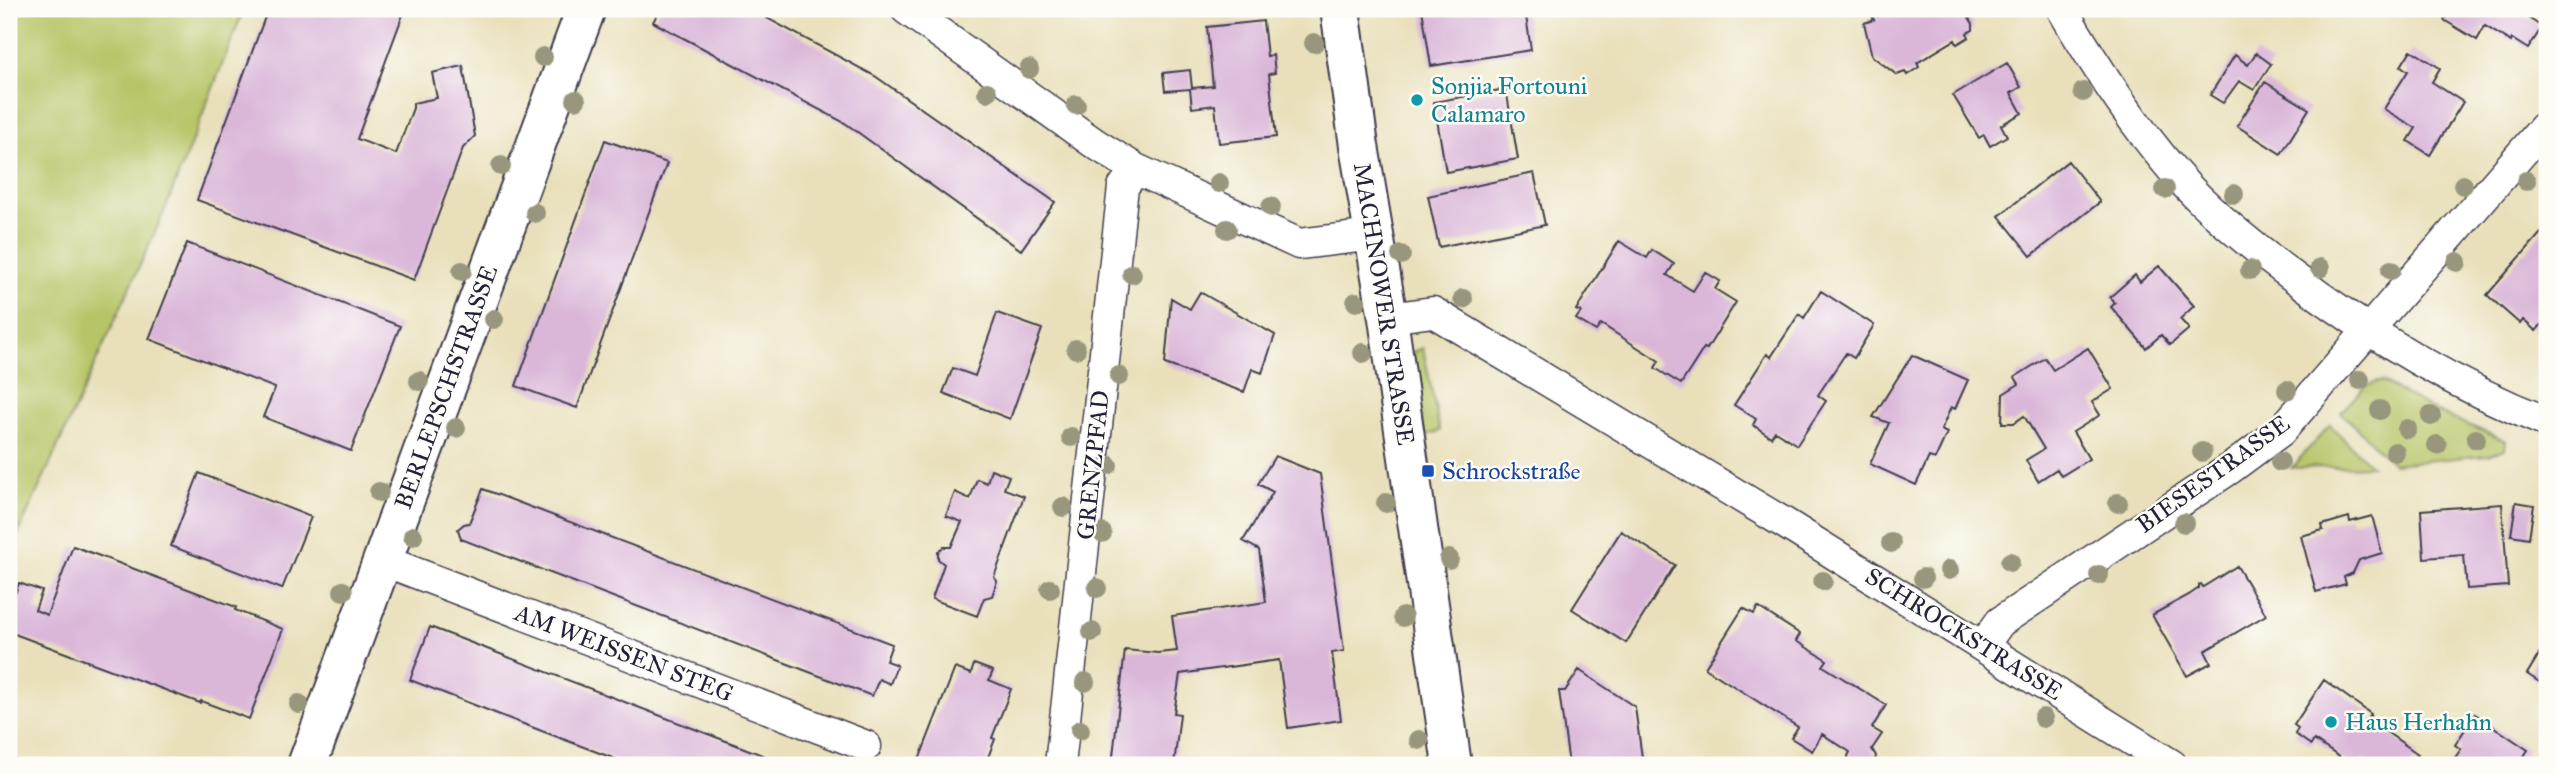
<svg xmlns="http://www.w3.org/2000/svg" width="2556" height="774" font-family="'IM FELL Great Primer',serif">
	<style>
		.green { fill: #b7c567; stroke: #6c7451; stroke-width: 2 }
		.building { fill: #dab7d9 }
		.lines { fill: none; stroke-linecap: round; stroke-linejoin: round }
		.street-casing { stroke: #403e4e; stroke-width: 33 }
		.secondary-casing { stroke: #403e4e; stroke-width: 42 }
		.street { stroke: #fff; stroke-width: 30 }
		.secondary { stroke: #fff; stroke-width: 38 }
		.tree { fill: #98977d }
		.culture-dot { fill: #0f9aa8; stroke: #fdfcf7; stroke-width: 2.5 }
		.transit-dot { fill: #1a4fb4; stroke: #fdfcf7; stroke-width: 2.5 }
		.labels { text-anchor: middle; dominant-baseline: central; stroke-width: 5; stroke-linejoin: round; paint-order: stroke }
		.culture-label { font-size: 24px; fill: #0d838f; stroke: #fdfcf7; text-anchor: start }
		.street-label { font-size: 24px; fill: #22223b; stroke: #fdfcf7 }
		.transit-label { font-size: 24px; fill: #164399; stroke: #fdfcf7; text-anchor: start }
	</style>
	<rect width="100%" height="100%" fill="#fdfcf7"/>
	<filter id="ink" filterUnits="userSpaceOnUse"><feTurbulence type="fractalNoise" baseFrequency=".0143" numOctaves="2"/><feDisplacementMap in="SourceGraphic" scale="14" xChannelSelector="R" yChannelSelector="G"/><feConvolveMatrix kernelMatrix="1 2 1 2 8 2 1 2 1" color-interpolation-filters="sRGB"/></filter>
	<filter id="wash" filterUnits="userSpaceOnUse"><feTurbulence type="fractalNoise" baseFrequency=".00686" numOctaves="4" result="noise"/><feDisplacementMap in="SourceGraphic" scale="28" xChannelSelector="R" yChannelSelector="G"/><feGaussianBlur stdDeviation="1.57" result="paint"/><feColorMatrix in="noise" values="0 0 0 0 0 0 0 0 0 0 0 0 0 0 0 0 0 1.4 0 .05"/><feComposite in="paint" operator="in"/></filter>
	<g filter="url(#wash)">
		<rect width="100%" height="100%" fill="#e9e0bb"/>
		<path class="green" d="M9,9H244L164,212L9,554Z
			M1423,348L1440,431L1424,436L1412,352Z
			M2377,382H2383L2437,412L2506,441L2505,449L2488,455L2393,464L2341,412L2365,386Z
			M2330,425L2371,466L2291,468Z"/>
		<g id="blocks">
			<path class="building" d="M268,9H405L357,139L396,154L413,108V103L437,98L432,73L463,66L475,136L463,148L414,280L197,200Z
				M660,9H750L875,76L1055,202L1021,250L845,123L653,22Z
				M1422,9H1525L1531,50L1431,66Z
				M1884,9L1886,12L1892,9H1964L1973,24V30L1967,33L1969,37L1957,44L1955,40L1917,63L1919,67L1907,75L1905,72L1897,75L1872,56L1864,23L1874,20L1872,16Z
				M2451,9H2532L2527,17L2542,27L2528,49L2512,39L2511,42L2485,26L2477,40L2444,20Z
				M1263,21L1267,56L1273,55L1275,73L1269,74L1276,137L1219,143L1215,105L1192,108L1190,89L1165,91L1163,73L1190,70L1192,88L1213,86L1207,27Z
				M2411,50L2440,68L2432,82L2463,102L2430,155L2408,141L2416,128L2384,109L2408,71L2401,66Z
				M2256,53L2271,64L2254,90L2239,81L2223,103L2210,95L2235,55L2248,65Z
				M2007,63L2021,87L2011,93L2022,113L2001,125L2007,136L1990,146L1984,135L1979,138L1953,95Z
				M2265,82L2309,109L2281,154L2237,126Z
				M1506,89L1518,159L1446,172L1434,102Z
				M605,140L667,163L577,408L516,386Z
				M2068,161L2100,202L2031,256L1999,216Z
				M1534,173L1545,225L1439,247L1428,196Z
				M2547,226V318L2536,331L2523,320L2520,324L2487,295Z
				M1619,241L1647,258L1652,250L1674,264L1667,275L1693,291L1705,272L1720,281L1715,289L1736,302L1707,349L1704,348L1681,384L1655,368L1659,361L1601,324L1596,331L1576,319L1581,312L1576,310Z
				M187,243L400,326L351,451L263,417L275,388L149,339Z
				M2159,266L2194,306L2180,319L2189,329L2170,345L2161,335L2146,348L2111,307L2115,303L2110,297L2135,275L2140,282Z
				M1821,291L1874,325L1854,358L1846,353L1818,395L1826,401L1797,445L1775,431L1771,437L1753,425L1756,419L1734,405L1767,354L1771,357L1799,314L1804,318Z
				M1200,292L1275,335L1262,373L1252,369L1244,392L1165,364L1171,298L1190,309Z
				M997,313L1042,329L1010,419L943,393L953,368L975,376Z
				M2088,348L2113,389L2092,402L2100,415L2073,432L2089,459L2061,476L2057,469L2038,481L2026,460L2044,449L2024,416L2014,423H2002L2003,394L2019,384L2015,377L2045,358L2053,370Z
				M1912,355L1968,380L1955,409L1951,407L1941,430L1947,433L1935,459L1929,457L1916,485L1870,464L1889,423L1873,417Z
				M1275,456L1320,474L1344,651L1332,653L1341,720L1288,728L1279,660L1180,674L1174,713L1180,714L1174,765H1112L1125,650L1158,653L1177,651L1172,616L1266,602L1259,550L1243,541L1273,492L1258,484Z
				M991,469L1009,476L1004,489L1024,496L994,577L997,581L992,596L984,598L977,616L932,599L944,564L938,559V552L943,547H951L962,522L946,516L955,492L970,499L977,479L987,483Z
				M199,473L311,517L282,589L171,546Z
				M483,489L892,644L886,661L897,665L890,684L879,679L872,696L461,539L458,529L464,524L469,523Z
				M2516,502L2534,505L2529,538L2511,535Z
				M2502,504L2508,586L2467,589L2464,555L2424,558L2421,510Z
				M2372,516L2382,553L2359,560L2353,573L2344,577L2346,584L2316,592L2301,536L2323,530L2322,525L2349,517L2350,522Z
				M1621,531L1675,565L1626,643L1572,609Z
				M73,546L236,607L235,610L283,629L249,719L201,701L200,703L9,632V611L19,583L42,591L35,610L47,615Z
				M2237,566L2266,615L2205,651L2211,663L2187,676L2152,615L2189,595L2199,588V585L2201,584L2203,587Z
				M1758,607L1800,634L1796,641L1827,660L1823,666L1886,705L1872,728L1882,734L1872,749L1876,756L1874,765H1849L1848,756L1850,752L1822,734L1812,751L1791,738L1798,727L1705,668L1743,608L1754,614Z
				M430,627L739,746L788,765H631L513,720L410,680Z
				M2547,641V687L2527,674Z
				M974,664L993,671L989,680L1011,689L992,738L995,739L985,765H917L955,668L971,674Z
				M1579,670L1635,707L1643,765H1569L1559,691H1565Z
				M2324,680L2371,714L2368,719L2418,754L2411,765H2371L2363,759L2358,765H2351L2314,740L2311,745L2295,734L2298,728L2294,725Z
				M2475,714L2528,750L2518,765H2450L2461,749L2455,745Z"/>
		</g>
	</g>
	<g filter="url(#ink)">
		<use href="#blocks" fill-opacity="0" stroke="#403e4e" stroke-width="2"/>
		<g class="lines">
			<defs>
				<path id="street" d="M906,9L1094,143L1136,169L1299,244L1374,235
					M2062,9C2095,66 2132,123 2176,174C2208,211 2248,243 2287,272C2368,334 2452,385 2547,422
					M1388,318L1433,312L1786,524L2172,765
					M382,560L866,746
					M1983,646L2000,622L2231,468L2281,431L2547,124
					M1060,765L1123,187L1136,169"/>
				<path id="secondary" d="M1340,9L1359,146L1388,318L1452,765
					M307,765L586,9"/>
			</defs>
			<use href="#street" class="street-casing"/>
			<use href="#secondary" class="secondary-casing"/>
			<use href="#street" class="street"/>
			<use href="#secondary" class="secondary"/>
		</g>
		<g class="tree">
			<circle cx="1314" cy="43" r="10"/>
			<circle cx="543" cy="57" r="10"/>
			<circle cx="1029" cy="69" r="10"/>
			<circle cx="987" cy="92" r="10"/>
			<circle cx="2083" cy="92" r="10"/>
			<circle cx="576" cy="100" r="10"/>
			<circle cx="1076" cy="105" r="10"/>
			<circle cx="501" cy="166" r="10"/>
			<circle cx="2526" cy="181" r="10"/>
			<circle cx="1219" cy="183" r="10"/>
			<circle cx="2463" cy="185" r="10"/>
			<circle cx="2165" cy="189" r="10"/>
			<circle cx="2234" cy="194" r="10"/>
			<circle cx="1271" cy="207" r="10"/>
			<circle cx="535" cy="213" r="10"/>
			<circle cx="1227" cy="229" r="10"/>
			<circle cx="1401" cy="255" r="10"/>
			<circle cx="2457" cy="262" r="10"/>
			<circle cx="2320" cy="268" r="10"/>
			<circle cx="2250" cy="270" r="10"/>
			<circle cx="2391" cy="270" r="10"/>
			<circle cx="462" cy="271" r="10"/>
			<circle cx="1132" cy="274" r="10"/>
			<circle cx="1463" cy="299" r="10"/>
			<circle cx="1356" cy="302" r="10"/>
			<circle cx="494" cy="319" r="10"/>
			<circle cx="1076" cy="349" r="10"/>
			<circle cx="1363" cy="353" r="10"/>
			<circle cx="1119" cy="376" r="10"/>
			<circle cx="2360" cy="380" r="10"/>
			<circle cx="419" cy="381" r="10"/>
			<circle cx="2287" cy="390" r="10"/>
			<circle cx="2380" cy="410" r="10"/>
			<circle cx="2431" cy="416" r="10"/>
			<circle cx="456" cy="428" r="10"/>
			<circle cx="2407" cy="429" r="10"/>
			<circle cx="1071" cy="437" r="10"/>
			<circle cx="2476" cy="439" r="10"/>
			<circle cx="2437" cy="445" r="10"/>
			<circle cx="2202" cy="452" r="10"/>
			<circle cx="2395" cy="452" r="10"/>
			<circle cx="2280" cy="462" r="10"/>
			<circle cx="1108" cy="465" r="10"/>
			<circle cx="379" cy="492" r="10"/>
			<circle cx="1386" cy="503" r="10"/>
			<circle cx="2118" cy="503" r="10"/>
			<circle cx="1063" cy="507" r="10"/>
			<circle cx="2184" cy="523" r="10"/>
			<circle cx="1102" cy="533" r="10"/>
			<circle cx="413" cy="536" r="10"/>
			<circle cx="1891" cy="543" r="10"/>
			<circle cx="1449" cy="559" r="10"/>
			<circle cx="2010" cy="562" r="10"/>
			<circle cx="1949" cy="570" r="10"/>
			<circle cx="2099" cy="575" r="10"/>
			<circle cx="1923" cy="578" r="10"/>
			<circle cx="1823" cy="581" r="10"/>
			<circle cx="1097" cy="588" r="10"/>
			<circle cx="1050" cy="589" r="10"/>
			<circle cx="343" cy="591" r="10"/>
			<circle cx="1403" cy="617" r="10"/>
			<circle cx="1092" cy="632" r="10"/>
			<circle cx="1085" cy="682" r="10"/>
			<circle cx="299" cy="704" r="10"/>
			<circle cx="2043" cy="718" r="10"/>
			<circle cx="1080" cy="730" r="10"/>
			<circle cx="1419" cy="740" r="10"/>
		</g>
	</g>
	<g class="culture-dot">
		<circle cx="1417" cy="100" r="7"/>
		<circle cx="2331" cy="722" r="7"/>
	</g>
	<rect class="transit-dot" x="1421" y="464" width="14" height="14" rx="3.5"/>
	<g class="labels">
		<g class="culture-label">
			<text x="1431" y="86">Sonjia Fortouni<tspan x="1431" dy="28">Calamaro</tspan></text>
			<text x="2345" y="722">Haus Herhahn</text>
		</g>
		<g class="street-label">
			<text transform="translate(1384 304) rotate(81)">MACHNOWER STRASSE</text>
			<text transform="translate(446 387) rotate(-70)">BERLEPSCHSTRASSE</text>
			<text transform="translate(1093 465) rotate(-84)">GRENZPFAD</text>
			<text transform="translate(2213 474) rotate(-36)">BIESESTRASSE</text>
			<text transform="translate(1964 634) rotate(32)">SCHROCKSTRASSE</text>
			<text transform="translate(624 653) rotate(21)">AM WEISSEN STEG</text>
		</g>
		<g class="transit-label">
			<text x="1442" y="471">Schrockstraße</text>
		</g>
	</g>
	<rect width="2556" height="774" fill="none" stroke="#fdfcf7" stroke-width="35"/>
</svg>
